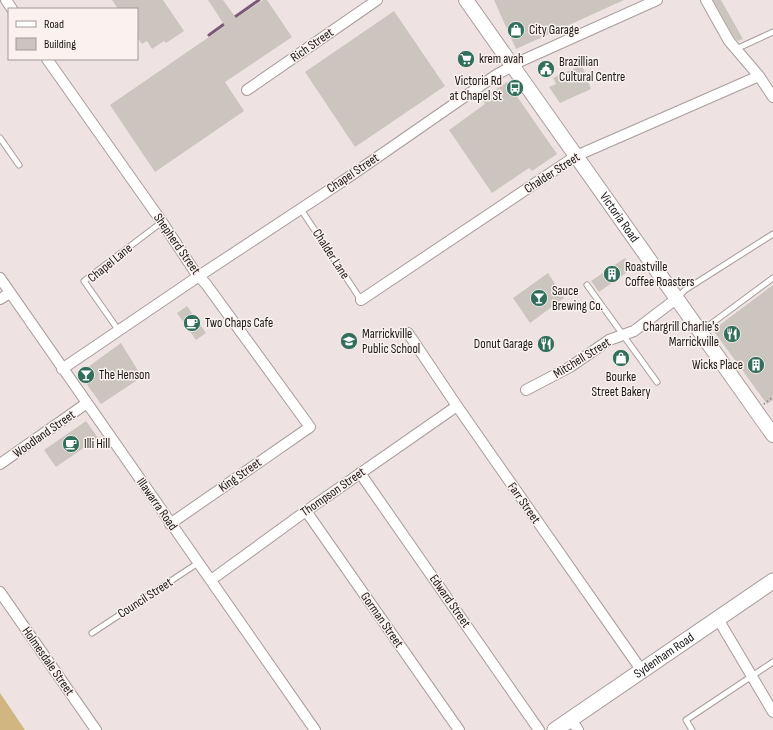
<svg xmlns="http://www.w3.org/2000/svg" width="773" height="730" font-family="'Sofia Sans Condensed',sans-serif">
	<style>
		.green { fill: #d2b681 }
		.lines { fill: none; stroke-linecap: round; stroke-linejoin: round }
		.stream { stroke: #7b5a78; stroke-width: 3 }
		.building { fill: #ccc4be }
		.lane-casing { stroke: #a79d9b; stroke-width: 7 }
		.street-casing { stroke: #a79d9b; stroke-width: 12 }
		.secondary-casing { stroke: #a79d9b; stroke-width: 16 }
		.primary-casing { stroke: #a79d9b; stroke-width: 17 }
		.path { stroke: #7b7473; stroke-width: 2; stroke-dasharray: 1 3; stroke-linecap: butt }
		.lane { stroke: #fff; stroke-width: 5 }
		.street { stroke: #fff; stroke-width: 10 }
		.secondary { stroke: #fff; stroke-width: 14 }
		.primary { stroke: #fff; stroke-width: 15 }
		.labels { text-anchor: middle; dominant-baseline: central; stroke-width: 3; stroke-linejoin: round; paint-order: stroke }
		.poi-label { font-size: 13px; fill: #1b1817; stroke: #fbf1ef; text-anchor: start }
		.street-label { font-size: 13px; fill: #1b1817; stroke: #fbf1ef }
	</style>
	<rect width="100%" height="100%" fill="#eee3e2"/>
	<path class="green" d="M0,693L25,730H0Z"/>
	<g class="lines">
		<path class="stream" d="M232,19L259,0
			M209,35L227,22"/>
	</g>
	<path class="building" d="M112,0H163L184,31L166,43L164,41L152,49L147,41L142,44L137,37V9H118Z
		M208,0H223L236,18L263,0H267L292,37L225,82L244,111L155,172L110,105L225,26Z
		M494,0H624L516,49Z
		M713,0H721L743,39L738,41L734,37Z
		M394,11L445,86L355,147L305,72Z
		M582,65L591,89L560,103L549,87L556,84L553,78Z
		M507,82L557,154L532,171L529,168L492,193L449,130L485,104L482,99Z
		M625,258L633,268L599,292L591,281Z
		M548,273L564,298L530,323L513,298Z
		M773,285V400L767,404L713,330Z
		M187,306L206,333L196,340L177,313Z
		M121,343L142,377L101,404L80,375L81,372Z
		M86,421L98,438L56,467L44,450Z"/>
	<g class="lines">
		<defs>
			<path id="lane" d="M736,49L773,32
				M0,138L19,165
				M300,208L361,300
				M587,285L657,382
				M678,297L685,290L773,234
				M119,331L84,281L162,222
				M700,332L773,278
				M92,633L198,563
				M692,730L686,720L773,662"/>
			<path id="street" d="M6,0L12,9
				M706,0L729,41L759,76L773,97
				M47,59L162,222L195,272L206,284L310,427L170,524
				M247,90L377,0
				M0,278L315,730
				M0,299L10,293
				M361,300L576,156L759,76
				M408,333L457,406L642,671
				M62,369L199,276L343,181L496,75L521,61L657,0
				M526,390L570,367L609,340L634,331L676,299
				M0,464L87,403
				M360,473L539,730
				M306,511L459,730
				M211,580L306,511L457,406
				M0,592L96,730
				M718,619L773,712
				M571,719L578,730"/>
			<g id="secondary">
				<path id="s1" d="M466,0L773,435"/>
			</g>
			<g id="primary">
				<path id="s2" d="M555,730L773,581"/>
			</g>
		</defs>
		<use href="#lane" class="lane-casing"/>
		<use href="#street" class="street-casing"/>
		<use href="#secondary" class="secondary-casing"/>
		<use href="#primary" class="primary-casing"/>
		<path class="path" d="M764,404L773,397"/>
		<use href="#lane" class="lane"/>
		<use href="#street" class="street"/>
		<use href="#secondary" class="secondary"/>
		<use href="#primary" class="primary"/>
	</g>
	<defs>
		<symbol id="shop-disc" viewBox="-11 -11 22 22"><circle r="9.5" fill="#316f5c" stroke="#fbf1ef"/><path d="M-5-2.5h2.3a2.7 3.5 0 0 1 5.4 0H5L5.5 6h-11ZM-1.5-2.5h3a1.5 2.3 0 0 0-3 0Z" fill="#fff"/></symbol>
		<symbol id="supermarket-disc" viewBox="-11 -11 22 22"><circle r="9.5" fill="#316f5c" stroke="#fbf1ef"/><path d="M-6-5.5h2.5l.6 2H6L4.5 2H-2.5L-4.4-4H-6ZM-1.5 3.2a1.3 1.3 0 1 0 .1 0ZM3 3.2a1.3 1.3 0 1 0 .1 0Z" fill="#fff"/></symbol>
		<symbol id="civic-disc" viewBox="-11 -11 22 22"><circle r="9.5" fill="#316f5c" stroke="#fbf1ef"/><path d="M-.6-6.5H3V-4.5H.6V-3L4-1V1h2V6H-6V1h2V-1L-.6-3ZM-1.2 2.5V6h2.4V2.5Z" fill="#fff"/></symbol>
		<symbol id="bus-disc" viewBox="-11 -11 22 22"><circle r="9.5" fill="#316f5c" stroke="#fbf1ef"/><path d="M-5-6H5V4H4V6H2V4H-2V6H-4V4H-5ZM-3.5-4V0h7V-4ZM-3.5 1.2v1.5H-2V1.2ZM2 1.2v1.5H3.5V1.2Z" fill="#fff"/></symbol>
		<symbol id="building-disc" viewBox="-11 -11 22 22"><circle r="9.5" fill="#316f5c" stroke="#fbf1ef"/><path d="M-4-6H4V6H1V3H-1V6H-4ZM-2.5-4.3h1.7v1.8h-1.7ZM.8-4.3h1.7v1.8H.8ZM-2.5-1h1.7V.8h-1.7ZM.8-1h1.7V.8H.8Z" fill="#fff"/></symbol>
		<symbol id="bar-disc" viewBox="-11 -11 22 22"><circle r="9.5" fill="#316f5c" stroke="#fbf1ef"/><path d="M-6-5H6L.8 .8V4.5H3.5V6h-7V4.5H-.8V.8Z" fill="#fff"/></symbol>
		<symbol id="cafe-disc" viewBox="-11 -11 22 22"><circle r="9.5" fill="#316f5c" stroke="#fbf1ef"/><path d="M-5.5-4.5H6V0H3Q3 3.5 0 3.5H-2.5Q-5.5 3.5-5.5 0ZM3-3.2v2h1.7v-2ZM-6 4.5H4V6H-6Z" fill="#fff"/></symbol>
		<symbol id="restaurant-disc" viewBox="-11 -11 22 22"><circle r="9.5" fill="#316f5c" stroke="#fbf1ef"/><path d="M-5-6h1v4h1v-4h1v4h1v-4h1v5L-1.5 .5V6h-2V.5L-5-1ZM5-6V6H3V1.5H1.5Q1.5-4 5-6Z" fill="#fff"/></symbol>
		<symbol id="school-disc" viewBox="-11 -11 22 22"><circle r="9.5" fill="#316f5c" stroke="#fbf1ef"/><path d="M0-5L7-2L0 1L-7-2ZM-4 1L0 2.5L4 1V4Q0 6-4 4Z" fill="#fff"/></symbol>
	</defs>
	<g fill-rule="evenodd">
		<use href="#shop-disc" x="506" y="20" width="20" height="20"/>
		<use href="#supermarket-disc" x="456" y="49" width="20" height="20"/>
		<use href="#civic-disc" x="536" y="59" width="20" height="20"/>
		<use href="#bus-disc" x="505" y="78" width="20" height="20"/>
		<use href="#building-disc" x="602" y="264" width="20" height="20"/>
		<use href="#bar-disc" x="529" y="288" width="20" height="20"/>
		<use href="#cafe-disc" x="182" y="313" width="20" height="20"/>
		<use href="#restaurant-disc" x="722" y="324" width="20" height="20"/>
		<use href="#school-disc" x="339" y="331" width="20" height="20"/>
		<use href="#restaurant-disc" x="536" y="334" width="20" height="20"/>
		<use href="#shop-disc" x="611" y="348" width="20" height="20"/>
		<use href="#building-disc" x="746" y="355" width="20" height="20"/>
		<use href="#bar-disc" x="76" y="365" width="20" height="20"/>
		<use href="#cafe-disc" x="61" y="434" width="20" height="20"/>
	</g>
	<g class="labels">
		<g class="poi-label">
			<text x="529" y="30">City Garage</text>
			<text x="479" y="59">krem avah</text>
			<text x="559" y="62">Brazillian<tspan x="559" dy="15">Cultural Centre</tspan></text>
			<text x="502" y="81" text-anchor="end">Victoria Rd<tspan x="502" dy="15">at Chapel St</tspan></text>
			<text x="625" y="267">Roastville<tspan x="625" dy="15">Coffee Roasters</tspan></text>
			<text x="552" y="291">Sauce<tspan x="552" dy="15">Brewing Co.</tspan></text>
			<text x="205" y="323">Two Chaps Cafe</text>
			<text x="719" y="327" text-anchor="end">Chargrill Charlie's<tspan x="719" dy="15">Marrickville</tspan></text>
			<text x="362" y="334">Marrickville<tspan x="362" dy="15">Public School</tspan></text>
			<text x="533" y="344" text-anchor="end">Donut Garage</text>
			<text x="743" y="365" text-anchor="end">Wicks Place</text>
			<text x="99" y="375">The Henson</text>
			<text x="621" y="377" text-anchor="middle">Bourke<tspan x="621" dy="15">Street Bakery</tspan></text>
			<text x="84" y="444">Illi Hill</text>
		</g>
		<g class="street-label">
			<text transform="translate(312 45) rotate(-35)">Rich Street</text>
			<text transform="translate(353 173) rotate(-34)">Chapel Street</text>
			<text transform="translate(552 173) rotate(-33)">Chalder Street</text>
			<text stroke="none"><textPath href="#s1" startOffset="266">Victoria Road</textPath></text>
			<text transform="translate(177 244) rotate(55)">Shepherd Street</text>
			<text transform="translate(331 254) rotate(57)">Chalder Lane</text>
			<text transform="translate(110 263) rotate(-39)">Chapel Lane</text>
			<text transform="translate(582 358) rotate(-32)">Mitchell Street</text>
			<text transform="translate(44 434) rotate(-35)">Woodland Street</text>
			<text transform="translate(240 475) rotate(-35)">King Street</text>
			<text transform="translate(333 492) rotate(-35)">Thompson Street</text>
			<text transform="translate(524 503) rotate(55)">Farr Street</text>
			<text transform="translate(157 504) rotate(55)">Illawarra Road</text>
			<text transform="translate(145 598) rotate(-33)">Council Street</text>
			<text transform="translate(450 601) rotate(55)">Edward Street</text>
			<text transform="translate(382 620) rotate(55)">Gorman Street</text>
			<text stroke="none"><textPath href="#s2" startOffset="132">Sydenham Road</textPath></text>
			<text transform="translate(48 661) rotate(55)">Holmesdale Street</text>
		</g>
	</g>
	<rect x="8" y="8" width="130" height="52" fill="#fbf1ef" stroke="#a19a99"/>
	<rect x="16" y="21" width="20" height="6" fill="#ffffff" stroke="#a19a99"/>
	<text x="44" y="28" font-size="12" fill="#1b1817">Road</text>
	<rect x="16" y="38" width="20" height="12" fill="#ccc4be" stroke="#a19a99"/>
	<text x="44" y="48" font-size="12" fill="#1b1817">Building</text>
</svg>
